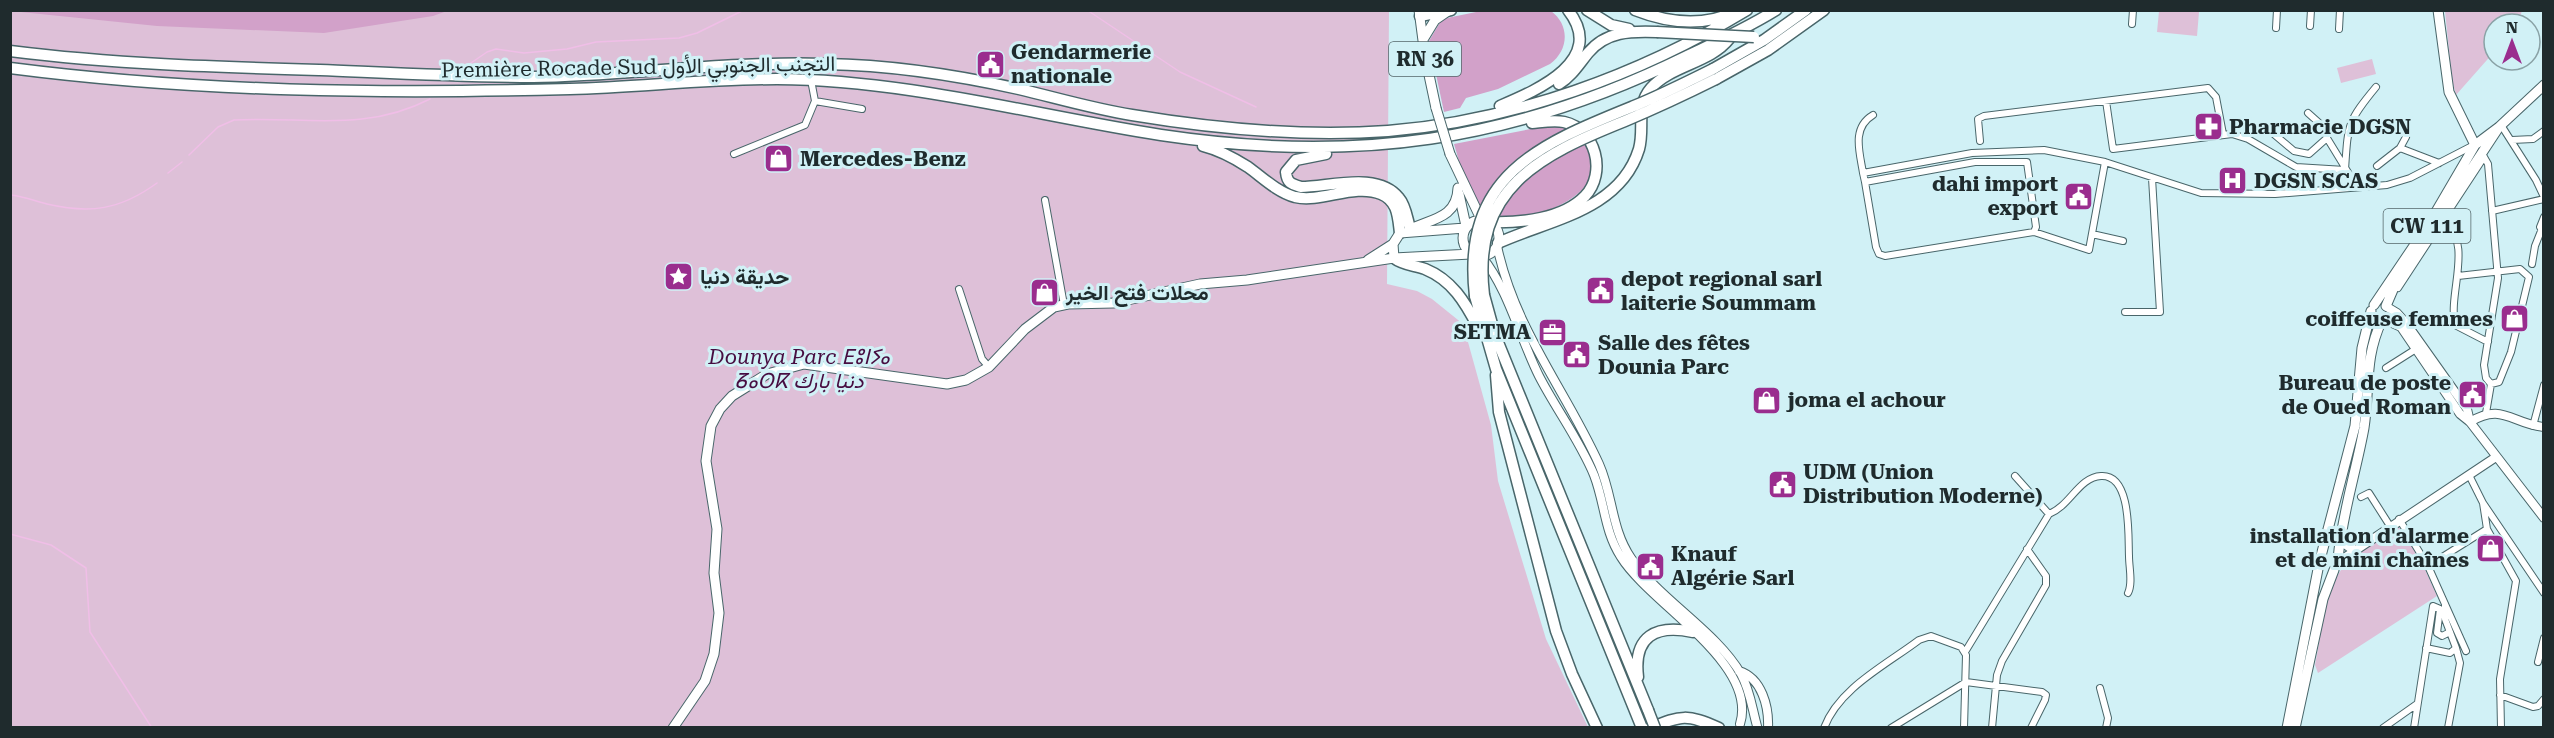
<svg xmlns="http://www.w3.org/2000/svg" width="2554" height="738" font-family="'Roboto Serif',Vazirmatn,'Noto Sans Tifinagh',serif">
	<style>
		.green { fill: #dec0d8 }
		.forest { fill: #d2a1c9 }
		.lines { fill: none; stroke-linecap: round; stroke-linejoin: round }
		.stream { stroke: #f0bee7; stroke-width: 1.5 }
		.street-casing { stroke: #49666a; stroke-width: 8 }
		.secondary-casing { stroke: #49666a; stroke-width: 10 }
		.primary-casing { stroke: #49666a; stroke-width: 11 }
		.highway-casing { stroke: #49666a; stroke-width: 13 }
		.street { stroke: #fff; stroke-width: 6 }
		.secondary { stroke: #fff; stroke-width: 8 }
		.primary { stroke: #fff; stroke-width: 9 }
		.highway { stroke: #fff; stroke-width: 10 }
		.primary-bridge-casing { stroke: #49666a; stroke-width: 11; stroke-linecap: butt }
		.highway-bridge-casing { stroke: #49666a; stroke-width: 13; stroke-linecap: butt }
		.primary-bridge { stroke: #fff; stroke-width: 9 }
		.highway-bridge { stroke: #fff; stroke-width: 10 }
		.labels { text-anchor: middle; dominant-baseline: central; stroke-width: 6; stroke-linejoin: round; paint-order: stroke }
		.shield { fill: #d1f1f6; stroke: #546669; stroke-width: 1.5 }
		.shield-label { font-size: 20px; font-weight: bold; fill: #1f2b2d }
		.poi-label { font-size: 21px; font-weight: bold; fill: #1f2b2d; stroke: #d1f1f6; text-anchor: start }
		.street-label { font-size: 21px; fill: #1f2b2d; stroke: #d1f1f6 }
		.park-label { font-size: 21px; font-style: italic; fill: #470d41; stroke: #d1f1f6 }
	</style>
	<rect width="100%" height="100%" fill="#d1f1f6"/>
	<path class="green" d="M2183,10L2199,12L2197,36L2157,32L2159,11Z
		M10,11H1389L1387,284L1417,291L1432,299L1463,324L1491,425L1498,481L1546,639L1588,727H11Z
		M2445,11H2522L2517,24H2494V52L2456,95L2452,80Z
		M2372,59L2376,74L2341,83L2337,68Z
		M2398,525L2422,563L2437,596L2318,673L2315,665C2322,633 2324,585 2349,560C2363,546 2382,536 2398,525Z"/>
	<path class="forest" d="M11,11H447L433,16L324,33L157,26Z
		M1481,11H1551C1570,25 1569,50 1550,64L1498,89L1466,98L1460,108L1444,112L1429,41L1442,19Z
		M1556,124C1572,128 1584,135 1589,151C1591,154 1593,160 1594,164C1595,205 1504,233 1479,208C1467,196 1459,160 1454,144Z"/>
	<g class="lines">
		<path class="stream" d="M1087,10L1180,72L1256,107
			M468,65L487,52L496,49L524,53L567,49L596,42L679,38L697,33L744,10
			M189,155L218,127L234,120C304,116 364,133 430,99
			M168,173L182,162
			M10,195C24,196 34,201 47,204C90,214 120,210 157,183
			M10,534L51,545L86,568L90,632L152,728"/>
		<defs>
			<path id="street" d="M2132,24L2133,10
				M2310,26L2311,10
				M2276,28L2277,10
				M2339,29L2340,10
				M815,101L862,109
				M2106,101L2113,149L2232,134L2248,139L2296,167L2345,170C2348,124 2347,122 2376,87
				M2263,125L2294,151L2309,154L2327,138V130L2308,113
				M2501,125L2536,180L2544,197
				M2327,138L2357,187
				M2512,140L2533,139L2544,131
				M1980,141L1978,119L1984,116L2208,88L2216,97L2223,134
				M2400,148L2439,163
				M734,154L805,125L815,101L811,80
				M2484,157L2488,164L2498,278L2484,365L2486,378L2491,384
				M2377,166L2400,148L2406,137
				M1863,173C1860,153 1851,128 1873,115
				M1865,182L1975,162H2027L2036,227L2034,232L1885,256L1879,254L1876,247L1865,182L1863,173L1972,153L2044,150L2105,162L2201,193L2275,194L2387,185L2410,178L2474,145
				M1045,200L1064,305
				M2492,211L2544,199
				M2445,220C2473,246 2448,292 2455,325L2488,342
				M2034,232L2089,250L2105,162
				M2543,233L2540,227L2544,217
				M2092,234L2123,241
				M2532,264L2535,246L2541,231
				M2458,276L2520,269L2529,277L2511,352L2499,382L2491,384
				M2398,288L2484,157
				M959,289L982,359L989,367
				M2125,312H2160L2152,178
				M2386,368L2416,349
				M2486,413L2491,384
				M2533,426L2544,385
				M2469,475L2483,503L2487,529L2516,581L2500,679L2501,728
				M2015,476L2049,514
				M2361,497L2369,493L2390,526
				M2483,503L2544,593
				M2399,519L2428,566L2466,651
				M2428,566L2487,529
				M2426,648L2450,653L2456,648L2445,619V604
				M1965,652L2049,514C2070,506 2079,477 2101,476C2132,474 2128,537 2129,556C2129,568 2133,583 2128,593
				M2538,662L2544,638
				M2100,688L2108,718L2106,728
				M2500,695L2533,707L2538,706L2544,699
				M1824,728C1839,688 1886,665 1919,640L1931,636L1961,647L1966,655L1964,728
				M1891,728L1966,682L2042,692L2046,695L2045,700L2031,728
				M1992,728L1997,675L2002,661L2046,585V576L2027,549
				M2383,728L2417,704
				M2414,728L2433,606L2440,609L2437,633L2442,636L2450,632
				M2448,728L2460,663L2456,648"/>
			<path id="secondary" d="M1497,246C1515,330 1565,389 1599,464C1613,495 1611,529 1631,558C1660,600 1716,631 1741,674C1750,690 1752,708 1757,726
				M1482,257C1508,289 1520,338 1539,376C1556,409 1580,441 1594,475C1605,503 1604,531 1621,557C1650,604 1759,663 1740,724
				M2387,307L2397,313L2406,323L2467,409L2470,422
				M2383,319L2401,327L2460,414L2470,422L2544,518
				M2470,422C2502,402 2512,424 2544,427
				M2338,562L2496,457
				M1739,671C1762,678 1769,707 1768,728"/>
			<path id="primary" d="M1419,10L1425,56L1436,108
				M2438,10L2449,92L2475,145
				M1424,38L1435,20L1448,11
				M1450,154L1481,219
				M1459,194L1466,226
				M1463 238a18 18 0 1 1 36 0a18 18 0 1 1-36 0Z
				M1410,229C1432,219 1457,218 1458,188
				M1394,258L1393,244L1400,233L1465,228
				M1368,260L1393,244
				M2374,305L2430,222L2475,145L2499,127L2544,85
				M2386,306L2395,285L2499,127
				M2340,535L2344,543L2354,550
				M2321,556L2355,426L2362,348L2371,311
				M2338,559C2342,514 2356,472 2364,428C2370,388 2364,358 2382,320
				M673,728L705,681L714,654L719,613L714,573L717,529L706,461L711,426L720,409L732,396L767,374L804,364L947,384L966,380L989,367L1025,329L1054,307L1068,304L1114,303L1200,284L1247,280L1394,258L1471,254
				M2287,728L2319,564
				M2295,728L2323,599L2334,570"/>
			<path id="highway" d="M1587,10L1611,25L1629,29
				M1635,10C1668,23 1702,27 1735,12
				M1420,16L1451,10
				M10,51C113,64 217,67 320,70C391,73 463,77 533,77C631,75 728,61 826,64C890,65 956,75 1019,89C1057,98 1094,109 1132,115C1216,129 1302,137 1388,131C1514,121 1639,75 1747,10
				M10,68C195,92 384,94 570,89C639,87 708,79 777,79C908,80 1033,115 1161,135C1354,164 1512,142 1687,56C1717,42 1747,28 1776,10
				M1713,69L1764,40L1806,10
				M1716,79L1768,50L1824,10
				M1559,84C1571,77 1579,64 1588,53C1606,31 1631,31 1657,32
				M1500,106C1535,91 1608,61 1568,10
				M1203,146C1219,150 1234,158 1248,167C1262,177 1277,192 1295,197C1322,203 1354,183 1381,194C1398,201 1398,217 1400,233
				M1326,154L1296,160L1286,172C1287,183 1291,184 1301,187C1329,187 1378,171 1399,198C1406,206 1407,219 1410,228
				M1490,222C1521,223 1563,219 1585,196C1607,173 1596,129 1564,122C1554,120 1543,122 1532,123
				M1498,243C1548,220 1620,211 1639,149C1645,128 1635,106 1651,88C1672,65 1710,63 1729,39
				M1394,258C1403,265 1414,265 1425,269C1452,280 1465,302 1478,327
				M1484,295L1495,335L1648,710
				M1475,296L1496,369L1642,728
				M1496,375L1499,412L1556,631L1572,674L1597,728
				M1638,677C1633,636 1656,624 1693,632
				M1650,728C1682,715 1687,714 1719,728"/>
		</defs>
		<use href="#street" class="street-casing"/>
		<use href="#secondary" class="secondary-casing"/>
		<use href="#primary" class="primary-casing"/>
		<use href="#highway" class="highway-casing"/>
		<use href="#street" class="street"/>
		<use href="#secondary" class="secondary"/>
		<use href="#primary" class="primary"/>
		<use href="#highway" class="highway"/>
		<defs>
			<path id="primary-bridge" d="M1436,108L1450,154"/>
			<path id="highway-bridge" d="M1657,32L1754,37
				M1484,295C1471,188 1540,155 1625,121C1656,108 1686,94 1716,79
				M1475,296C1461,175 1540,144 1634,106C1661,95 1687,82 1713,69
				M1648,710L1655,728"/>
		</defs>
		<use href="#primary-bridge" class="primary-bridge-casing"/>
		<use href="#highway-bridge" class="highway-bridge-casing"/>
		<use href="#primary-bridge" class="primary-bridge"/>
		<use href="#highway-bridge" class="highway-bridge"/>
	</g>
	<defs>
		<symbol id="civic-square" viewBox="-11 -11 22 22"><rect x="-9" y="-9" width="18" height="18" rx="4" fill="#9a2d8e" stroke="#d1f1f6"/><path d="M-.6-6.5H3V-4.5H.6V-3L4-1V1h2V6H-6V1h2V-1L-.6-3ZM-1.2 2.5V6h2.4V2.5Z" fill="#fff"/></symbol>
		<symbol id="pharmacy-square" viewBox="-11 -11 22 22"><rect x="-9" y="-9" width="18" height="18" rx="4" fill="#9a2d8e" stroke="#d1f1f6"/><path d="M-2-6h4v4h4v4h-4v4h-4v-4h-4v-4h4Z" fill="#fff"/></symbol>
		<symbol id="shop-square" viewBox="-11 -11 22 22"><rect x="-9" y="-9" width="18" height="18" rx="4" fill="#9a2d8e" stroke="#d1f1f6"/><path d="M-5-2.5h2.3a2.7 3.5 0 0 1 5.4 0H5L5.5 6h-11ZM-1.5-2.5h3a1.5 2.3 0 0 0-3 0Z" fill="#fff"/></symbol>
		<symbol id="hospital-square" viewBox="-11 -11 22 22"><rect x="-9" y="-9" width="18" height="18" rx="4" fill="#9a2d8e" stroke="#d1f1f6"/><path d="M-5-5h3v3.5h4V-5h3V5h-3V1.5h-4V5h-3Z" fill="#fff"/></symbol>
		<symbol id="sight-square" viewBox="-11 -11 22 22"><rect x="-9" y="-9" width="18" height="18" rx="4" fill="#9a2d8e" stroke="#d1f1f6"/><path d="M0-6L1.8-2.2L6-1.7L2.9 1.2L3.7 5.4L0 3.3L-3.7 5.4L-2.9 1.2L-6-1.7L-1.8-2.2Z" fill="#fff"/></symbol>
		<symbol id="office-square" viewBox="-11 -11 22 22"><rect x="-9" y="-9" width="18" height="18" rx="4" fill="#9a2d8e" stroke="#d1f1f6"/><path d="M-6-3h4V-5.5h4V-3h4V5H-6ZM-1-4.5V-3h2v-1.5ZM-6 0V1H6V0Z" fill="#fff"/></symbol>
	</defs>
	<g fill-rule="evenodd">
		<use href="#civic-square" x="974" y="48" width="33" height="33"/>
		<use href="#pharmacy-square" x="2192" y="110" width="33" height="33"/>
		<use href="#shop-square" x="762" y="142" width="33" height="33"/>
		<use href="#hospital-square" x="2216" y="164" width="33" height="33"/>
		<use href="#civic-square" x="2062" y="180" width="33" height="33"/>
		<use href="#sight-square" x="662" y="260" width="33" height="33"/>
		<use href="#civic-square" x="1584" y="274" width="33" height="33"/>
		<use href="#shop-square" x="1028" y="276" width="33" height="33"/>
		<use href="#shop-square" x="2498" y="302" width="33" height="33"/>
		<use href="#office-square" x="1536" y="316" width="33" height="33"/>
		<use href="#civic-square" x="1560" y="338" width="33" height="33"/>
		<use href="#civic-square" x="2456" y="378" width="33" height="33"/>
		<use href="#shop-square" x="1750" y="384" width="33" height="33"/>
		<use href="#civic-square" x="1766" y="468" width="33" height="33"/>
		<use href="#shop-square" x="2474" y="532" width="33" height="33"/>
		<use href="#civic-square" x="1634" y="550" width="33" height="33"/>
	</g>
	<g class="labels">
		<g class="shield">
			<rect x="1389" y="42" width="72" height="34" rx="4.5"/>
			<rect x="2383.5" y="209" width="87" height="34" rx="4.5"/>
		</g>
		<g class="shield-label">
			<text x="1425" y="59">RN 36</text>
			<text x="2427" y="226">CW 111</text>
		</g>
		<g class="poi-label">
			<text x="1011" y="52">Gendarmerie<tspan x="1011" dy="24">nationale</tspan></text>
			<text x="2229" y="127">Pharmacie DGSN</text>
			<text x="800" y="159">Mercedes-Benz</text>
			<text x="2254" y="181">DGSN SCAS</text>
			<text x="2058" y="184" text-anchor="end">dahi import<tspan x="2058" dy="24">export</tspan></text>
			<text x="700" y="277">حديقة دنيا</text>
			<text x="1621" y="279">depot regional sarl<tspan x="1621" dy="24">laiterie Soummam</tspan></text>
			<text x="1066" y="293">محلات فتح الخير</text>
			<text x="2493" y="319" text-anchor="end">coiffeuse femmes</text>
			<text x="1531" y="332" text-anchor="end">SETMA</text>
			<text x="1598" y="343">Salle des fêtes<tspan x="1598" dy="24">Dounia Parc</tspan></text>
			<text x="2451" y="383" text-anchor="end">Bureau de poste<tspan x="2451" dy="24">de Oued Roman</tspan></text>
			<text x="1788" y="400">joma el achour</text>
			<text x="1803" y="472">UDM (Union<tspan x="1803" dy="24">Distribution Moderne)</tspan></text>
			<text x="2469" y="536" text-anchor="end">installation d'alarme<tspan x="2469" dy="24">et de mini chaînes</tspan></text>
			<text x="1671" y="554">Knauf<tspan x="1671" dy="24">Algérie Sarl</tspan></text>
		</g>
		<g class="street-label">
			<text transform="translate(638 67) rotate(-1)">Première Rocade Sud التجنب الجنوبي الأول</text>
		</g>
		<g class="park-label">
			<text x="799" y="357">Dounya Parc ⴹⵓⵏⵢⴰ<tspan x="799" dy="24">ⵒⴰⵔⴽ دنيا بارك</tspan></text>
		</g>
	</g>
	<rect width="2554" height="738" fill="none" stroke="#1f2b2d" stroke-width="24"/>
	<g transform="translate(2512 42)"><circle r="28" fill="#d1f1f6" stroke="#8aa2a6" stroke-width="1.5"/>
	<path d="M0-4.5L10 22L0 15L-10 22Z" fill="#9a2d8e"/>
	<text y="-9" font-size="16" font-weight="bold" text-anchor="middle" fill="#1f2b2d">N</text>
	</g>
</svg>
